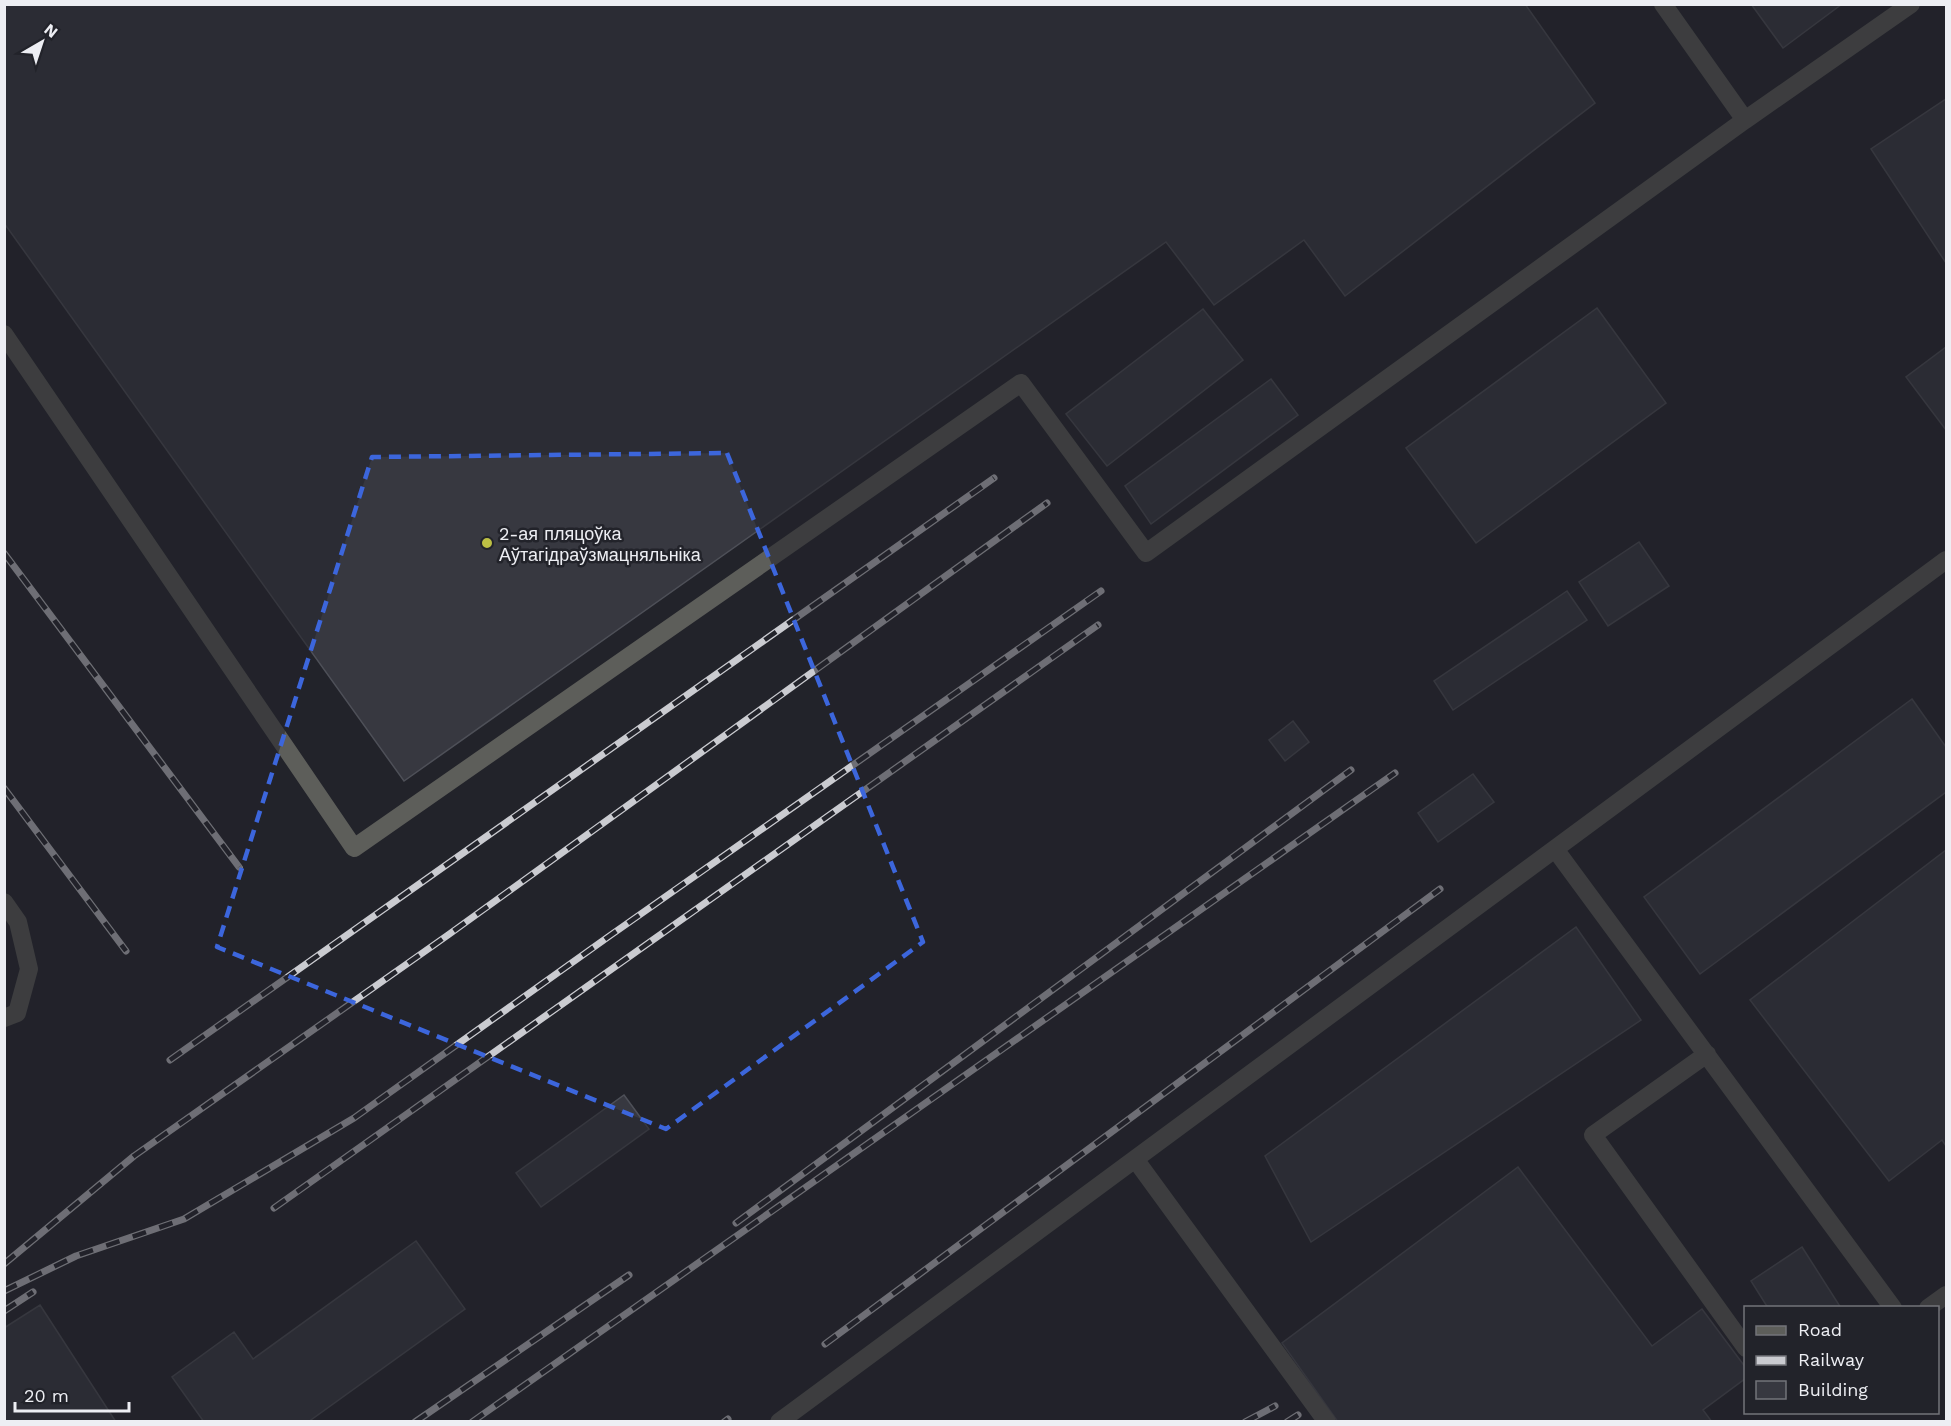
<svg xmlns="http://www.w3.org/2000/svg" width="1951" height="1426" font-family="'Work Sans',sans-serif">
	<style>
		.building { fill: #373840; stroke: #4e5058; stroke-width: 1.5 }
		.lines { fill: none; stroke-linecap: round; stroke-linejoin: round }
		.minor { stroke: #5d5e5a; stroke-width: 18 }
		.rail-casing { stroke: #cacbd0; stroke-width: 7 }
		.rail { stroke: #22232a; stroke-width: 4.5; stroke-dasharray: 14; stroke-linecap: butt }
		.marked { fill: none; stroke: #3c66dc; stroke-width: 4.5; stroke-dasharray: 12 8; stroke-linejoin: round }
		.poi-dot { fill: #bcbf44; stroke: #22232a; stroke-width: 2 }
		.labels { text-anchor: middle; dominant-baseline: central; stroke-width: 5; stroke-linejoin: round; paint-order: stroke }
		.poi-label { font-size: 18px; fill: #edeef3; stroke: #22232a; text-anchor: start }
	</style>
	<rect width="100%" height="100%" fill="#22232a"/>
	<path class="building" d="M4,4H1525L1595,103L1345,296L1304,240L1214,305L1166,242L404,781L4,223Z
		M1751,4H1842L1783,48Z
		M1946,99V263L1871,149Z
		M1597,308L1666,403L1476,543L1406,448Z
		M1203,309L1243,360L1107,466L1066,414Z
		M1946,347V430L1906,377Z
		M1271,379L1298,415L1151,524L1125,486Z
		M1639,542L1669,586L1608,626L1579,582Z
		M1567,591L1587,620L1453,710L1434,681Z
		M1912,699L1946,747V792L1700,974L1644,897Z
		M1293,721L1309,742L1285,761L1269,740Z
		M1473,774L1494,802L1438,842L1418,813Z
		M1946,850V1146L1942,1140L1889,1181L1750,1000Z
		M1576,927L1641,1020L1311,1242L1265,1156Z
		M624,1095L649,1129L541,1207L516,1173Z
		M1518,1167L1652,1346L1702,1309L1746,1368V1378L1703,1410L1712,1422H1338L1282,1343Z
		M416,1241L465,1309L308,1422H204L172,1377L234,1332L253,1359Z
		M1802,1247L1841,1308H1768L1751,1281Z
		M40,1305L116,1422H4V1328Z"/>
	<g class="lines">
		<path class="minor" d="M1745,120L1911,4
			M4,334L354,848L1021,383L1146,553L1745,120L1663,4
			M1555,849L1893,1308
			M4,902L18,922L29,969L17,1013L4,1018
			M1707,1054L1593,1135L1746,1348
			M1135,1159L1327,1422
			M1928,1308L1946,1295
			M779,1422L1946,560"/>
		<defs>
			<path id="rail" d="M4,553L239,867
				M4,788L126,951
				M170,1060L994,478
				M274,1208L1098,625
				M736,1223L1351,770
				M4,1264L134,1156L448,935L1047,503
				M4,1291L76,1256L184,1219L354,1118L608,937L1101,591
				M4,1311L33,1292
				M825,1344L1440,889
				M415,1422L629,1275
				M472,1422L1395,773
				M724,1422L728,1419
				M1245,1422L1275,1406
				M1287,1422L1298,1415"/>
		</defs>
		<use href="#rail" class="rail-casing"/>
		<use href="#rail" class="rail"/>
	</g>
	<path d="M0 0H1951V1426H0ZM727,453L923,942L666,1129L217,947L372,457Z" fill="#22232a" fill-opacity=".55" fill-rule="evenodd"/>
	<path class="marked" d="M727,453L923,942L666,1129L217,947L372,457Z"/>
	<circle class="poi-dot" cx="487" cy="543" r="6"/>
	<g class="labels">
		<g class="poi-label">
			<text x="499" y="533">2-ая пляцоўка<tspan x="499" dy="21">Аўтагідраўзмацняльніка</tspan></text>
		</g>
	</g>
	<rect width="1951" height="1426" fill="none" stroke="#edeef3" stroke-width="12"/>
	<rect x="1744" y="1306" width="195" height="108" fill="#22232a" stroke="#73747a" stroke-width="1.5"/>
	<rect x="1756" y="1326" width="30" height="9" fill="#5d5e5a" stroke="#73747a" stroke-width="1.5"/>
	<text x="1798" y="1336" font-size="18" fill="#edeef3">Road</text>
	<rect x="1756" y="1356" width="30" height="9" fill="#cacbd0" stroke="#73747a" stroke-width="1.5"/>
	<text x="1798" y="1366" font-size="18" fill="#edeef3">Railway</text>
	<rect x="1756" y="1381" width="30" height="18" fill="#373840" stroke="#73747a" stroke-width="1.5"/>
	<text x="1798" y="1396" font-size="18" fill="#edeef3">Building</text>
	<g transform="translate(42 42) rotate(39)" stroke="#22232a" stroke-width="4.5" paint-order="stroke">
	<path d="M0-4.5L10 22L0 15L-10 22Z" fill="#edeef3"/>
	<text y="-9" font-size="16" font-weight="bold" text-anchor="middle" fill="#edeef3">N</text>
	</g>
	<path d="M15 1402v9h114v-9" fill="none" stroke="#edeef3" stroke-width="3"/>
	<text x="24" y="1402" font-size="18" fill="#edeef3" stroke="#22232a" stroke-width="4.5" paint-order="stroke">20 m</text>
</svg>
